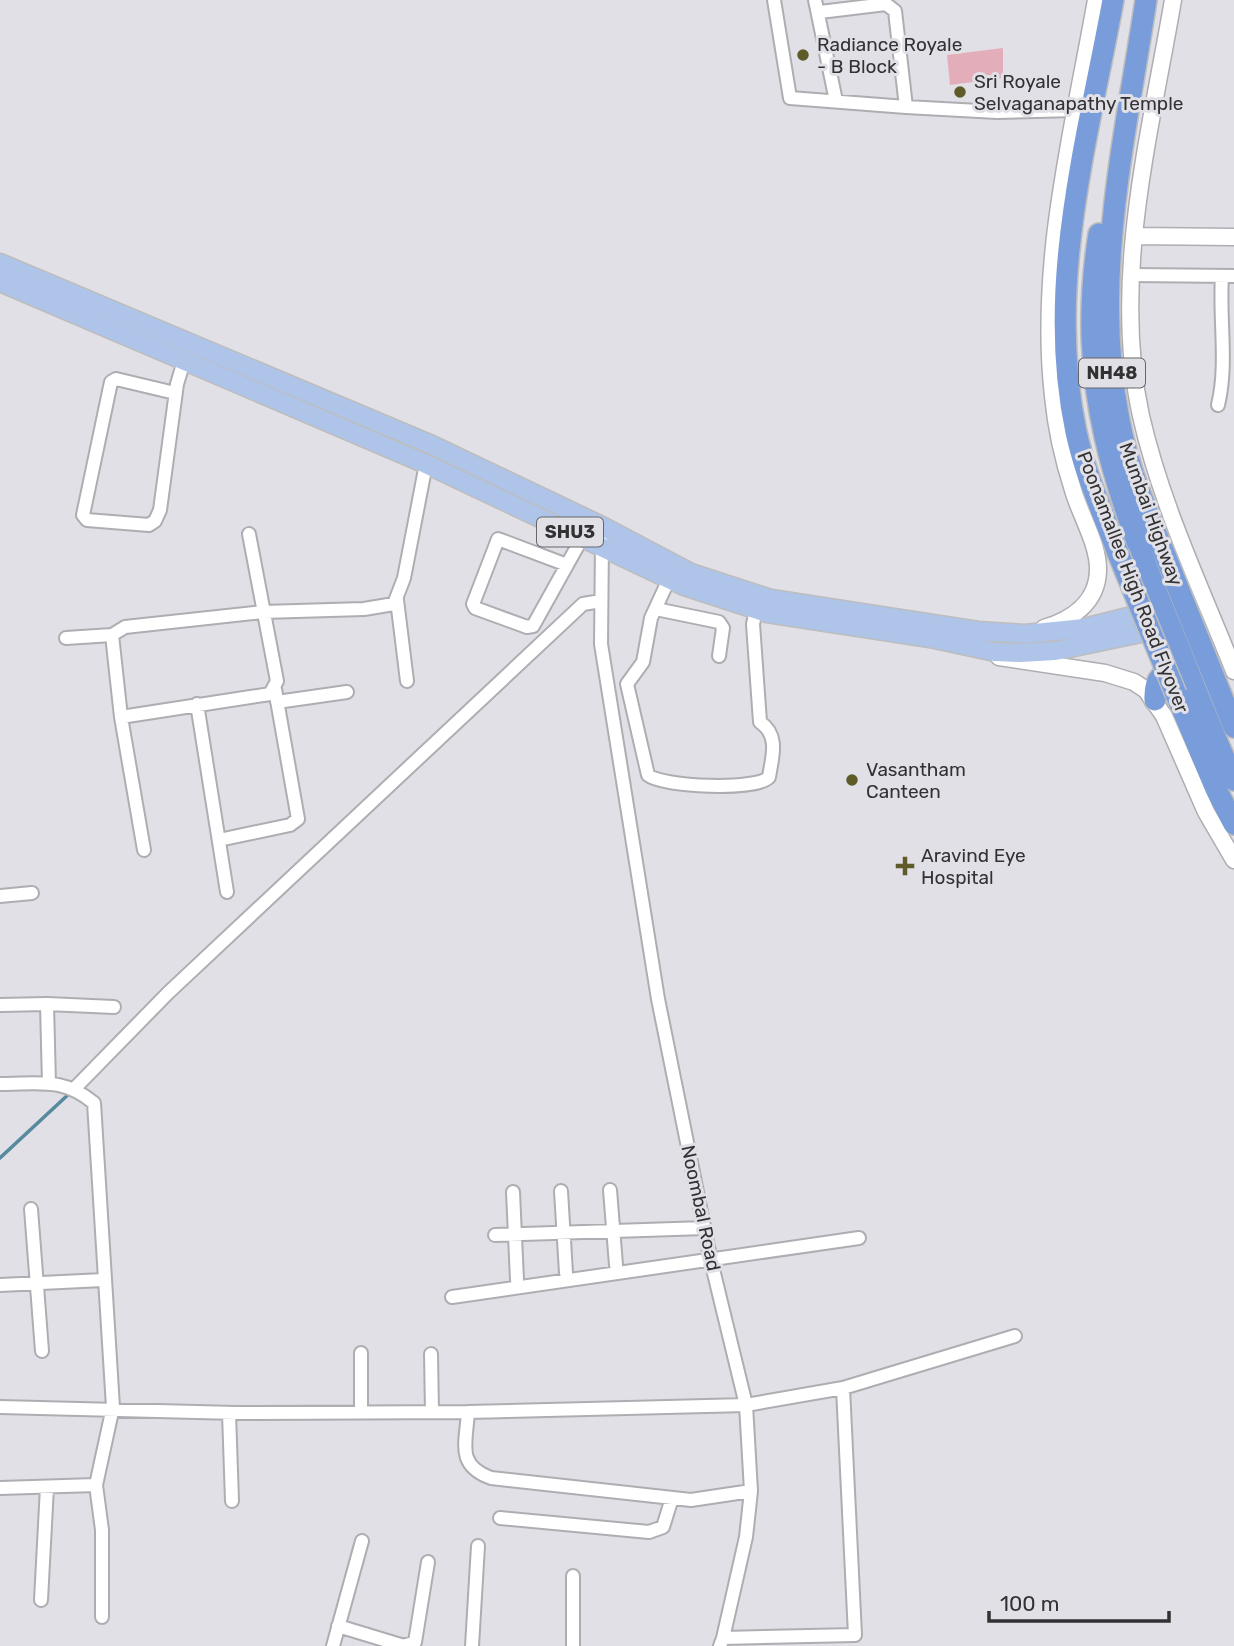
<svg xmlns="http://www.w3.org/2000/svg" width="1234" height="1646" font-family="Rubik,sans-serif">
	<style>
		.green { fill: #e3adba }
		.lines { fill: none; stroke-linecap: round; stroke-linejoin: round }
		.stream { stroke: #588a9f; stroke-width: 3.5 }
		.street-casing { stroke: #aeadb2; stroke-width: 16 }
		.secondary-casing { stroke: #aeadb2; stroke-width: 19 }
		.primary-casing { stroke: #bdbdbe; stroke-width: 21 }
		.highway-casing { stroke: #bdbdbe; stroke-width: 24 }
		.street { stroke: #fff; stroke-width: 12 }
		.secondary { stroke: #fff; stroke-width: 16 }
		.primary { stroke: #afc4e9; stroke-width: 18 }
		.highway { stroke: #799ddb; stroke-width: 21 }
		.highway-bridge-casing { stroke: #bdbdbe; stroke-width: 24; stroke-linecap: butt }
		.highway-bridge { stroke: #799ddb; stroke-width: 21 }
		.poi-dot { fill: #5f5b28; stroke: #e1e0e6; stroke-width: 2.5 }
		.labels { text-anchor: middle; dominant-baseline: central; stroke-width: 6; stroke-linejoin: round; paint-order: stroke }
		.shield { fill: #e1e0e6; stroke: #666669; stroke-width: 2 }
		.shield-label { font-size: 18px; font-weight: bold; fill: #323234 }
		.poi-label { font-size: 19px; fill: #323234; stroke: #e1e0e6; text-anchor: start }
		.street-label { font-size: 19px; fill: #323234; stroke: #e1e0e6 }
	</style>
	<rect width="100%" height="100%" fill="#e1e0e6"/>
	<path class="green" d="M1003,48V78L950,85L947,55Z"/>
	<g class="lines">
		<path class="stream" d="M0,1158L71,1092"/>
		<defs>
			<path id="street" d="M774,0L790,98L906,107
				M815,0L836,101
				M820,12L886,4L895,11L906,107L997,112L1077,110
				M1132,275L1234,276
				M175,393L116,379L111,382L83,515L87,520L149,525L155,521L160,510L177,384L184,361
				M1218,405C1228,364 1219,319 1222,276
				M602,542L601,644L658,999L711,1261L746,1405L843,1388L855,1635L723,1638L720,1646
				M567,565L498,539L473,604L475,608L527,627L533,626L582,538
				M669,579L651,618L643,662L627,684L648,775C662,787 757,791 769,777C772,757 780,736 760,722L753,624L756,610
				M397,600L407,681
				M656,609L719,622L723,628L719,656
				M112,635L125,627L263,612L364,609L394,604L404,578L426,464
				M66,638L112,635L121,717L144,850
				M277,702L347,692
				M197,704L227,892
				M121,717L270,694L277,681L249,534
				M219,840L290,825L298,819L275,689
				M0,896L32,893
				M47,1004L114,1007
				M0,1005L47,1004L49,1084
				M0,1084C40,1084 62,1077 94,1103L113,1407L96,1485L102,1530V1617
				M75,1088L168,993L583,604L601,601
				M610,1190L616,1265
				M561,1191L566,1273
				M513,1192L517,1280
				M31,1209L42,1351
				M495,1235L705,1228
				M0,1285L103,1280
				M452,1297L859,1238
				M431,1354L432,1412
				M843,1388L1015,1336
				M0,1407L236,1413L468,1412L746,1405L751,1491L746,1537L723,1638
				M361,1412V1353
				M468,1412C466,1444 456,1465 491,1478L691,1500L751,1491
				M229,1413L232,1501
				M0,1488L96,1485
				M500,1518L649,1532L663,1527L672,1498
				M573,1576V1646
				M41,1600L47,1487
				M338,1626L404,1646L415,1642L428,1562
				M333,1646L362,1541
				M472,1646L478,1546"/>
			<path id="secondary" d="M1173,0C1150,135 1111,280 1141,416C1161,504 1201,588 1234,671
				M1135,236L1234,237
				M1044,628C1071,620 1097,603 1098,571C1099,545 1080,515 1073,490C1063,459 1056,428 1053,396C1038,263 1073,130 1096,0
				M999,657L1105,673L1134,682L1146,690L1164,716L1206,812L1234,860"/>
			<path id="primary" d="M0,263L432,445L602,526L691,573L771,599L978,631L1025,634L1084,628L1156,610
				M0,282L426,464L684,586L767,613L930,638L995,652L1020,653L1055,651L1160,629"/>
			<path id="highway" d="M1113,0C1087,142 1045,287 1076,432C1085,474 1103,513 1118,553
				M1146,0C1125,139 1091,280 1119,420C1128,469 1148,515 1167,560C1189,616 1212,672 1234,727
				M1099,234C1075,387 1115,490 1171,628C1192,679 1211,731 1234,780
				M1176,694L1216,789L1234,824
				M1155,700C1154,680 1163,666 1183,674"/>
		</defs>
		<use href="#street" class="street-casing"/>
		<use href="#secondary" class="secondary-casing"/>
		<use href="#primary" class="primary-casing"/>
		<use href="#highway" class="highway-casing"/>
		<use href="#street" class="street"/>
		<use href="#secondary" class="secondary"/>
		<use href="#primary" class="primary"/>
		<use href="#highway" class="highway"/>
		<defs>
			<path id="highway-bridge" d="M1118,553L1176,694"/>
		</defs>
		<use href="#highway-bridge" class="highway-bridge-casing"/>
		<use href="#highway-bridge" class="highway-bridge"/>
	</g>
	<g class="poi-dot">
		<circle cx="803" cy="55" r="7"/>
		<circle cx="960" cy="92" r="7"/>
		<circle cx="852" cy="780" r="7"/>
		<path d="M901.5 855.5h7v7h7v7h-7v7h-7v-7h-7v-7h7z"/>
	</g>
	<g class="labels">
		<g class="shield">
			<rect x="1079" y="358.5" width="66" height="29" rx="5"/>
			<rect x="537" y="517.5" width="66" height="29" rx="5"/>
		</g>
		<g class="shield-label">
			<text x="1112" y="373">NH48</text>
			<text x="570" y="532">SHU3</text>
		</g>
		<g class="poi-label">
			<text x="817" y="44">Radiance Royale<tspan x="817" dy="22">- B Block</tspan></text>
			<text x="974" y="81">Sri Royale<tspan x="974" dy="22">Selvaganapathy Temple</tspan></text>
			<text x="866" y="769">Vasantham<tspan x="866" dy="22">Canteen</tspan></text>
			<text x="921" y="855">Aravind Eye<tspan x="921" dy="22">Hospital</tspan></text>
		</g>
		<g class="street-label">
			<text transform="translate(1151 514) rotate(70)">Mumbai Highway</text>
			<text transform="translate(1133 582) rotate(69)">Poonamallee High Road Flyover</text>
			<text transform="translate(701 1208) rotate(78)">Noombal Road</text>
		</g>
	</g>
	<path d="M989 1611v10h180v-10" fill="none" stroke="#323234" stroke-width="3.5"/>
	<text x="1000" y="1611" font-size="21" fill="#323234" stroke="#e1e0e6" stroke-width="5" paint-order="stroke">100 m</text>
</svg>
